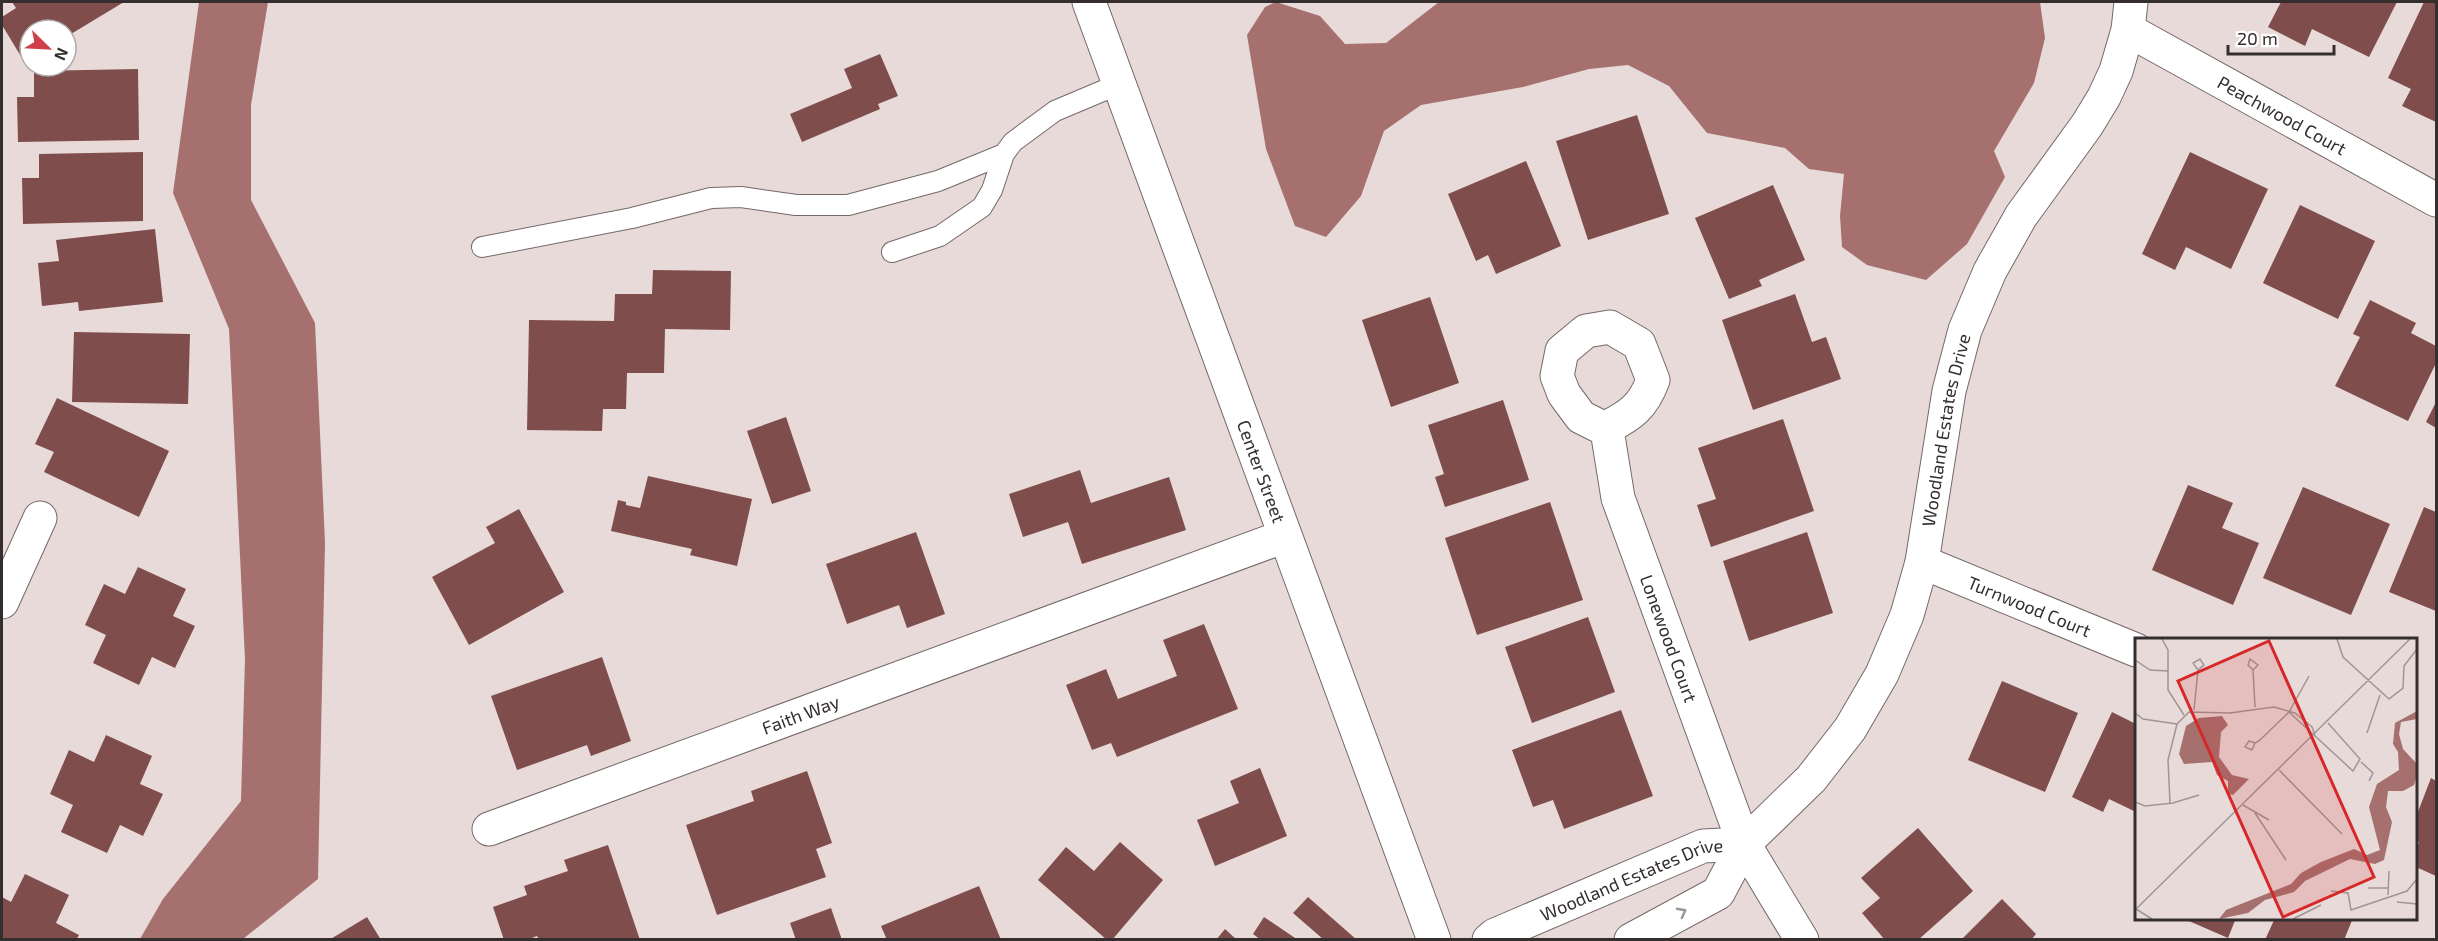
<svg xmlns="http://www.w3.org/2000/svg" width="2438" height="941" font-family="'Exo 2',sans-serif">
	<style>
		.water { fill: #a5706e }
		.building { fill: #7f4d4b }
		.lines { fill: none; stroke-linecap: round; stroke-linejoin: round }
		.service-casing { stroke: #746868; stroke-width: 22 }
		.minor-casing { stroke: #746868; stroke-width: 35 }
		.tertiary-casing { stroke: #746868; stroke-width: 35 }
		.service { stroke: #fff; stroke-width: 20 }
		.minor { stroke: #fff; stroke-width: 33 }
		.tertiary { stroke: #fff; stroke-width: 33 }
		.oneway { stroke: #9a9696 }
		.labels { text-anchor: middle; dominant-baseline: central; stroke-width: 6; stroke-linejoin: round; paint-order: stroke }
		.street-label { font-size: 18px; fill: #342e2e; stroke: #fff }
		.inset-road { fill: none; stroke: #a09595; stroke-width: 1.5 }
		.view { fill: #d62828; fill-opacity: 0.15; stroke: #d62828; stroke-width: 3 }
		.inset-edge { fill: none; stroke: #342e2e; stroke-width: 3 }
	</style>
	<rect width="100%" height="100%" fill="#e8dad9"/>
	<path class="water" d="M199,2H268L251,105V200L315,323L325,543L318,879L243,939H140L163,899L241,801L245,659L229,329L173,193Z
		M1276,2L1320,16L1345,44L1386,43L1439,2H2040L2045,38L2034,83L1994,151L2005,177L1967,244L1926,280L1867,265L1842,247L1840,216L1844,174L1809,169L1785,148L1707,133L1669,86L1628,65L1589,69L1523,87L1421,105L1384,131L1361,196L1326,237L1295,226L1266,149L1247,35L1265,7Z"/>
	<path class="building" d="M12,2H124L66,37V30H30V60L25,63L2,25V17L16,8Z
		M2281,2H2397L2369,57L2312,29L2305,46L2268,27Z
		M2424,2H2436V122L2402,106L2411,89L2388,78Z
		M880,54L898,96L878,104L880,109L802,142L790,114L852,88L844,69Z
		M138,69L139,140L18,142L17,97H34V71Z
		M1637,115L1669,214L1588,240L1556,141Z
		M143,152V221L23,224L22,178H39V154Z
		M2190,152L2268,189L2231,269L2186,247L2175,270L2142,254Z
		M1526,161L1561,246L1496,274L1488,255L1476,261L1448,194Z
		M1773,185L1805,260L1759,280L1762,286L1729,299L1695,218Z
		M2300,205L2375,241L2338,319L2263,283Z
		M155,229L163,302L79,311L78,302L42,306L38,263L59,261L56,240Z
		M653,270L731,271L730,330L665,329L664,373H627L626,409H603L602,431L527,430L529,320L614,321L615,294H652Z
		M1795,294L1812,342L1826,337L1841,379L1753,410L1722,320Z
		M1430,297L1459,383L1391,407L1362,320Z
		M2370,300L2416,323L2411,333L2436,346V363L2408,421L2335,386L2360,337L2353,334Z
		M74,332L190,334L188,404L72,402Z
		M57,398L169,451L139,517L44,472L54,452L35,444Z
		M1503,400L1529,480L1445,507L1435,477L1444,474L1428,425Z
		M2436,402V428L2426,422Z
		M786,417L811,491L772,504L747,431Z
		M1783,419L1814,511L1711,547L1697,505L1716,499L1698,448Z
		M1080,470L1091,503L1169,477L1186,530L1082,564L1068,522L1023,537L1009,494Z
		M648,476L752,499L737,566L690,555L692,549L611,531L618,500L626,502V505L640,508Z
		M2188,485L2233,503L2222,528L2259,543L2233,605L2152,570Z
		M2303,487L2390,524L2351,615L2263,578Z
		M1550,502L1583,600L1477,635L1445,538Z
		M2424,507L2436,512V611L2389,592Z
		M519,509L564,592L469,645L432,577L495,543L486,527Z
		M916,532L945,614L907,628L899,605L847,624L826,564Z
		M1807,532L1833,613L1749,641L1723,561Z
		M138,567L186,589L173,616L195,626L175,668L152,657L139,685L93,663L106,635L85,625L104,584L125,594Z
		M1588,617L1615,692L1532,723L1505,647Z
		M1204,624L1238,709L1117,757L1111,743L1092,750L1066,685L1106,669L1118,699L1177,676L1163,640Z
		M602,657L631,741L591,756L587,745L517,770L491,696Z
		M2002,681L2078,713L2045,792L1968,760Z
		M1621,710L1653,796L1564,829L1553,800L1533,807L1512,750Z
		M2112,712L2136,724V812L2109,799L2103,812L2072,797Z
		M106,735L152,756L140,784L163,794L143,836L120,825L107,853L61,832L73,805L50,794L69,750L94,762Z
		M1260,768L1287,836L1215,866L1197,820L1239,803L1230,781Z
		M807,771L832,843L816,849L826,877L717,915L686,825L754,801L751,791Z
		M2431,778L2436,781V876L2416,867V851L2419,842L2416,840V817Z
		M1918,828L1973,891L1918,940H1885L1862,913L1880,898L1861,878Z
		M1120,842L1163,880L1112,940H1107L1038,880L1066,847L1094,871Z
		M608,845L640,940H539L537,936L527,940H504L493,907L527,895L524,886L568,871L564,860Z
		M25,874L69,895L56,923L79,935L76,940H2V897L11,902Z
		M979,886L1001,940H887L881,926Z
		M1308,897L1357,940H1324L1293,913Z
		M2002,899L2036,934L2031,940H1961Z
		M831,908L842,940H796L790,923Z
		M367,917L381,940H329Z
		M1264,917L1298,940H1261L1253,934Z
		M2182,918H2236L2228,938Z
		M2275,918H2353L2344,940H2265Z
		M1225,929L1237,940H1216Z"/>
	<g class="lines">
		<defs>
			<path id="service" d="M482,247L632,218L711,198L741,197L796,205H848L938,181L1004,154
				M892,252L940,236L982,207L992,190L1004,154L1013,142L1055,111L1119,84"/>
			<g id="minor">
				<path id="s1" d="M2128,30L2436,200"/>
				<path id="s2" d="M1607,430L1581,417L1564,394L1557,376L1562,351L1586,331L1610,327L1639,344L1653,380C1643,407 1631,415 1606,428L1607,430L1618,498L1744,844L1802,940"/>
				<path id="s3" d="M1922,562L2136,650"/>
				<path d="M2,602L40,518"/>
				<path id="s4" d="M489,829L1285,536"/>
				<path id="s5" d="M1489,940L1495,935L1703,846L1744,844"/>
				<path id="s6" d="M1631,940L1718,893L1744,844L1811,779L1850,729L1882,674L1907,615L1922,562L1949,391L1965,330L1990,271L2021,216L2087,125L2104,97L2116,71L2128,30L2131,2"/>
			</g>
			<g id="tertiary">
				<path id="s7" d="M1089,2L1434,940"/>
			</g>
		</defs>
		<use href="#service" class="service-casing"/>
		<use href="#minor" class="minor-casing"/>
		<use href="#tertiary" class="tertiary-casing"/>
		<use href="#service" class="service"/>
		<use href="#minor" class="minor"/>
		<use href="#tertiary" class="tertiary"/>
	</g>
	<defs><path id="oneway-chevron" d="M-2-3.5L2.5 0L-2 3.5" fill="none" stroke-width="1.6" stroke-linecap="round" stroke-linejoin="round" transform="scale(1.5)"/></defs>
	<use class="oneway" href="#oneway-chevron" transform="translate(1682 912) rotate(-28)"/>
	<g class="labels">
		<g class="street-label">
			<text stroke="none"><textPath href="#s1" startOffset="176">Peachwood Court</textPath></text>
			<text stroke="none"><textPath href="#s6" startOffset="628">Woodland Estates Drive</textPath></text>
			<text stroke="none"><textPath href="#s7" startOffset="500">Center Street</textPath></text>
			<text stroke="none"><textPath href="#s3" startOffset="116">Turnwood Court</textPath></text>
			<text stroke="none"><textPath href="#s2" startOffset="520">Lonewood Court</textPath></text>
			<text stroke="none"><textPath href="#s4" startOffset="332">Faith Way</textPath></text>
			<text stroke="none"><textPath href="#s5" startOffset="156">Woodland Estates Drive</textPath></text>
		</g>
	</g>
	<g transform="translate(2135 638)">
		<rect width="282" height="282" fill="#e8dad9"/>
		<path d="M282,73V81L266,84L264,96L268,111L282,126V137L279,147L268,153H253L251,169L257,184L249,222L240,226L215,221L170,243L159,254L130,262L113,275L84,281L91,272L156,246L166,235L186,224L219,211L232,217L245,212L234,169L242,146L264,132L263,114L258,106L260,85ZM87,78L93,87L86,94L84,119L97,137L114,141L98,157L93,156V143L82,137L77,124L49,126L44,116L51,88L64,80Z" fill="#a5706e"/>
		<path class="inset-road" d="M27,1L33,12V52L49,77M202,1L208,19L254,61L268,50L269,28L282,11M0,22L15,32L33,33M118,32L113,27L115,21L123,27L118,32L120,69M59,72L63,32L69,27L65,21L58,25L63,32M154,74L218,133L225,121L193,85M0,75L8,81L42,86M232,95L245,57M120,105L117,112L110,109L114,103L120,105L124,103L126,101L154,74L174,38M226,124L238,135L234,143M144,132L207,196M0,164L10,168L38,165L64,157M35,165L33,122L42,86L54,74L95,75L139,69L160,75L177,89L180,97M108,167L134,182M120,175L151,222M233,250H254M196,253L213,255L216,272L272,253L282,241M253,257L254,233M262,264L282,266M1,271L17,281M0,272L275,1M158,281L186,267"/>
		<path class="view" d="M134,3L239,239L148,279L43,43Z"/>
		<rect width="282" height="282" class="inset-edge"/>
	</g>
	<rect width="2438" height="941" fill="none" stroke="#342e2e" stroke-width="6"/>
	<g transform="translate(48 48) rotate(114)"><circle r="28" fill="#ffffff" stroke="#aeabab" stroke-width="1.5"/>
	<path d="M0-4.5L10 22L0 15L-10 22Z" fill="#ce3f47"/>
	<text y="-9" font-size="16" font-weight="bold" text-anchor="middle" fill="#342e2e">N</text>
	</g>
	<path d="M2228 45v9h106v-9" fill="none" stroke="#342e2e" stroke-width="3"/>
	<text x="2237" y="45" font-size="18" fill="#342e2e" stroke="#ffffff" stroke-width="4.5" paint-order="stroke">20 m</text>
</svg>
